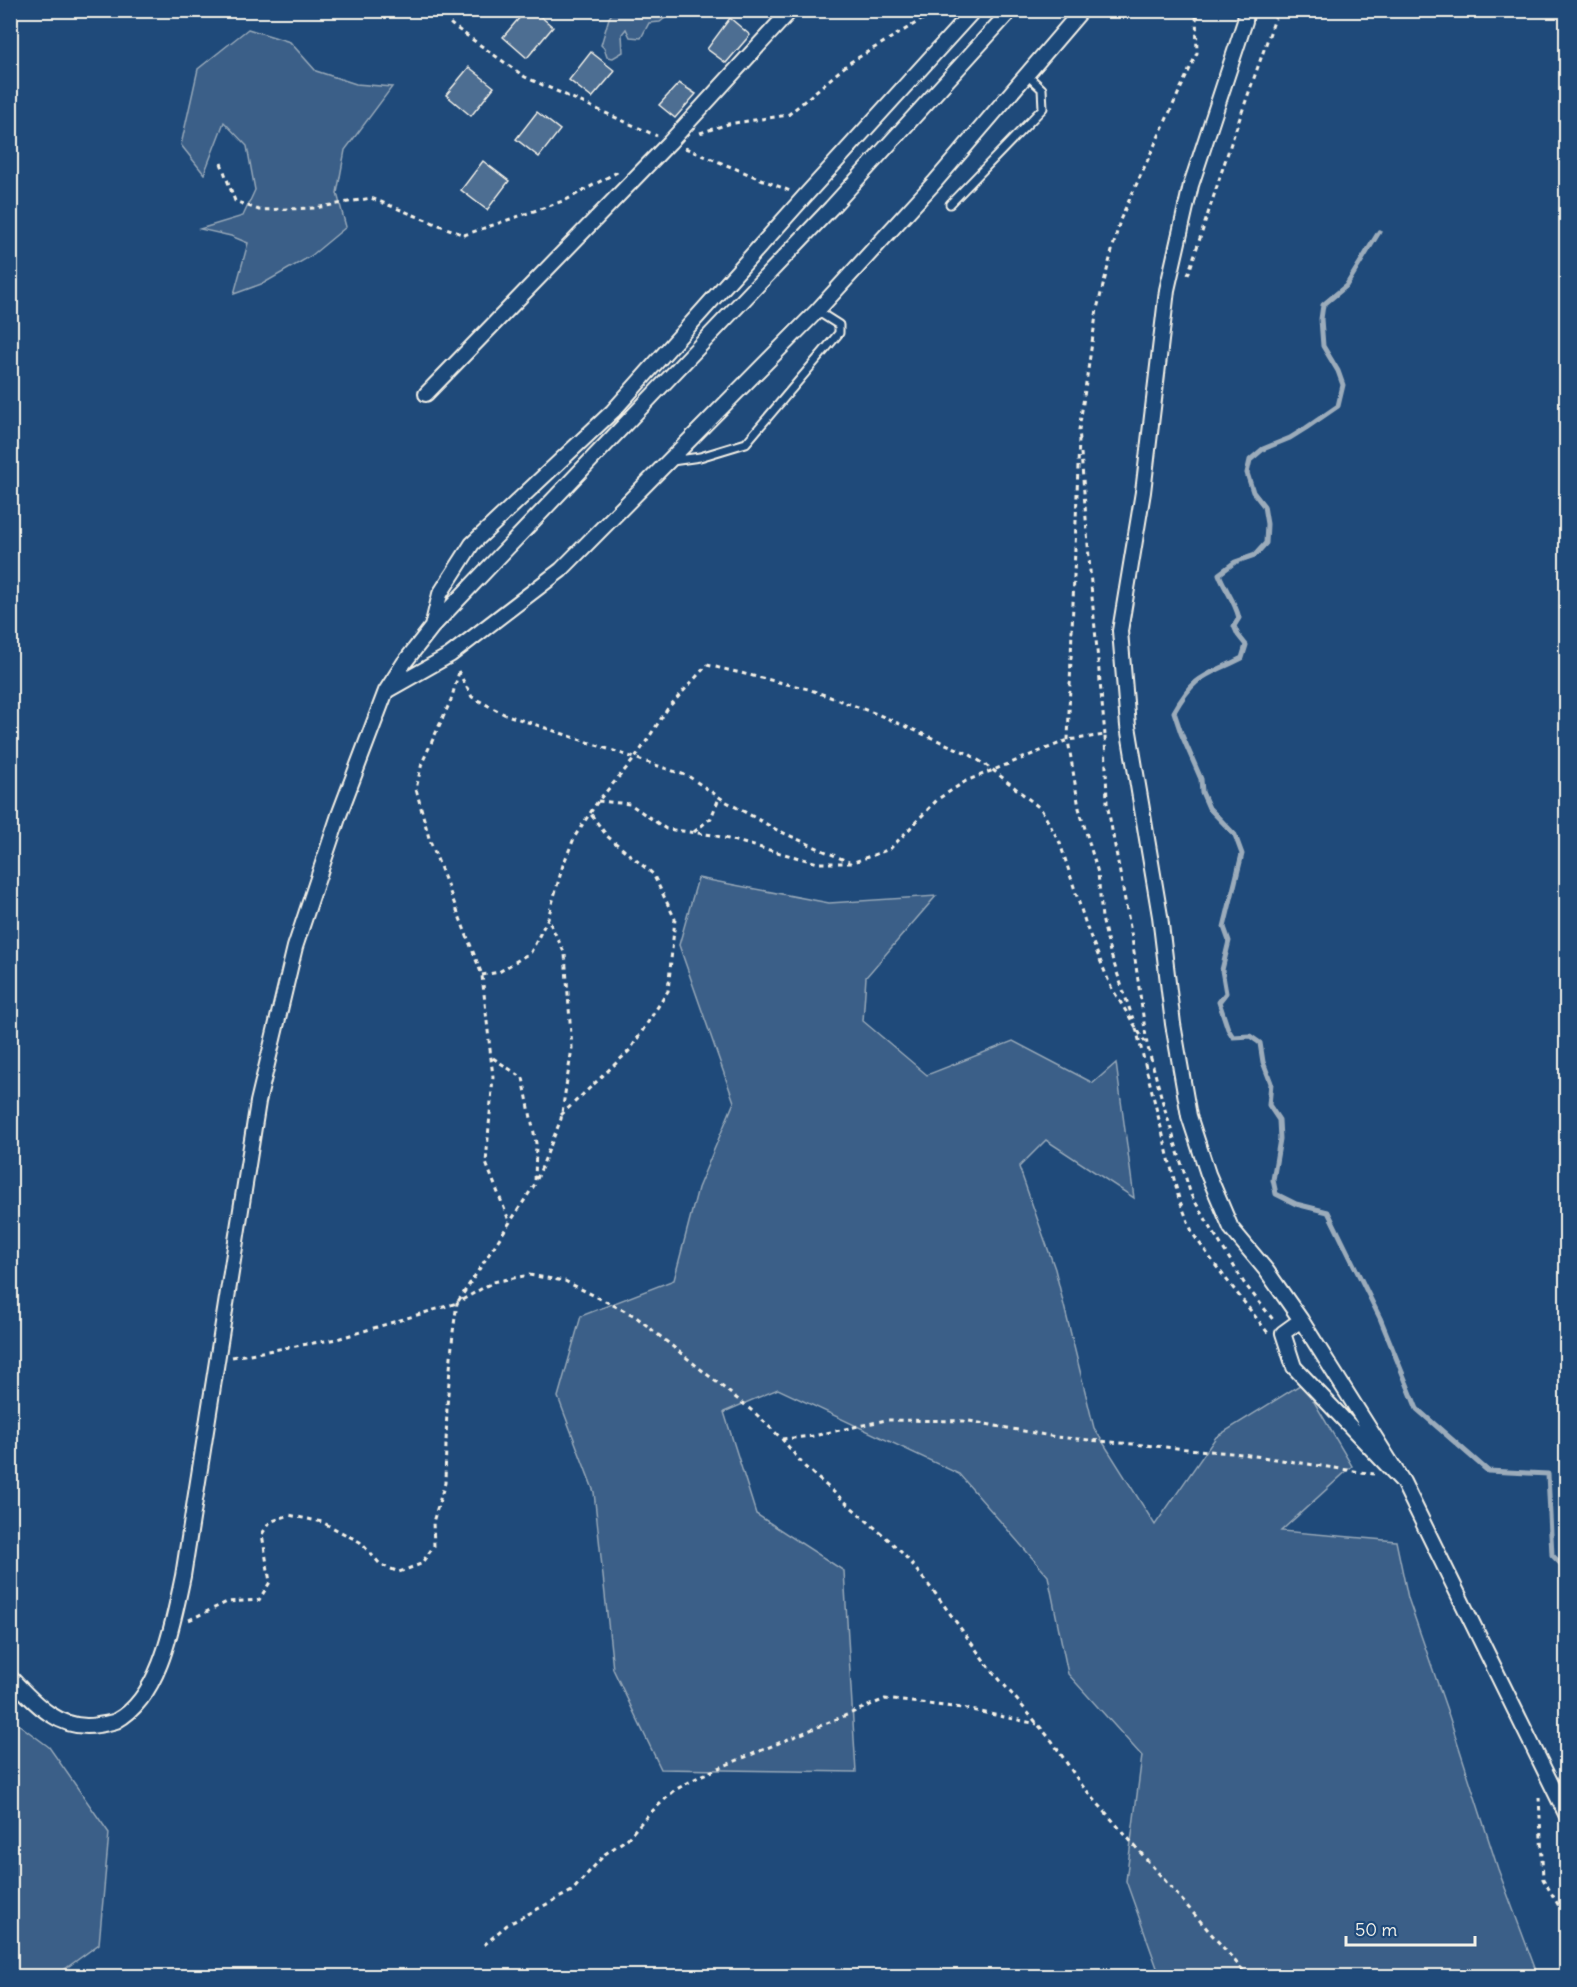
<svg xmlns="http://www.w3.org/2000/svg" width="1577" height="1987" font-family="Delius,sans-serif">
	<style>
		.green { fill: #3a5f88; stroke: #97a8b8; stroke-width: 1.5 }
		.lines { fill: none; stroke-linecap: round; stroke-linejoin: round }
		.stream { stroke: #9cacbb; stroke-width: 5 }
		.building { fill: #4d6e92; stroke: #f4f1e8; stroke-width: 1.5 }
		.lane-casing { stroke: #f4f1e8; stroke-width: 11 }
		.street-casing { stroke: #f4f1e8; stroke-width: 18 }
		.path { stroke: #f4f1e8; stroke-width: 3; stroke-dasharray: 4.5 4.5; stroke-linecap: butt }
		.lane { stroke: #1f4a7a; stroke-width: 7 }
		.street { stroke: #1f4a7a; stroke-width: 14 }
	</style>
	<rect width="100%" height="100%" fill="#1f4a7a"/>
	<filter id="ink" filterUnits="userSpaceOnUse"><feTurbulence type="fractalNoise" baseFrequency=".0167" numOctaves="2"/><feDisplacementMap in="SourceGraphic" scale="12" xChannelSelector="R" yChannelSelector="G"/><feConvolveMatrix kernelMatrix="1 2 1 2 8 2 1 2 1" color-interpolation-filters="sRGB"/></filter>
	<g filter="url(#ink)">
		<path class="green" d="M614,10H674V11L660,22L649,23L641,38L630,37L626,29L622,34L623,52L613,58L607,57L604,48L601,45L609,18Z
			M248,29L290,42L316,71L356,84L392,87L345,150L337,193L346,227L311,256L264,283L234,294L248,243L231,236L200,229L243,216L255,190L247,146L224,122L204,174L181,145L198,69Z
			M698,878L829,903L936,896L866,977L863,1021L927,1075L1013,1041L1093,1083L1116,1063L1134,1198L1046,1140L1019,1167L1055,1269L1094,1428L1155,1525L1216,1437L1303,1383L1352,1466L1281,1531L1396,1541L1408,1598L1449,1716L1498,1869L1538,1976H1160L1126,1881L1142,1756L1068,1674L1048,1576L959,1474L778,1389L724,1412L756,1514L844,1571L856,1772L661,1769L613,1669L594,1492L558,1397L581,1316L674,1280L698,1188L734,1102L679,945Z
			M10,1718L49,1747L109,1833L99,1944L65,1969L67,1976H11Z"/>
		<g class="lines">
			<path class="stream" d="M1379,232L1346,286L1323,305L1321,319L1323,346L1338,371L1343,385L1338,406L1306,428L1290,438L1263,449L1250,460L1247,473L1253,492L1264,506L1267,524L1266,543L1255,555L1235,562L1219,574C1225,590 1235,601 1239,618L1234,626L1238,635L1246,645L1242,658C1205,677 1196,673 1174,712L1181,733L1201,779L1202,792L1209,808L1235,835L1242,854L1224,927L1229,941L1222,970L1226,993L1219,1002L1228,1029L1233,1037L1250,1036L1260,1043L1263,1062L1271,1083L1269,1105L1279,1120L1280,1139L1273,1180L1276,1194L1296,1204L1328,1212L1380,1318L1417,1409L1488,1471L1548,1474L1552,1555L1566,1569"/>
		</g>
		<path class="building" d="M526,10H533L553,27L527,58L503,37Z
			M730,18L750,35L726,63L707,49Z
			M591,52L615,71L592,98L569,80Z
			M469,67L494,87L471,116L446,95Z
			M679,83L696,94L675,118L659,105Z
			M537,112L560,130L539,157L516,139Z
			M483,161L509,181L487,210L461,190Z"/>
		<g class="lines">
			<defs>
				<path id="lane" d="M950,204L1043,108L1042,89L1027,75
					M672,461L700,457L746,443L839,333V325L817,311"/>
				<path id="street" d="M1246,10L1245,21L1191,185L1167,290L1143,492L1120,631L1128,726L1160,916L1173,1024L1189,1116L1208,1174L1231,1228L1266,1270L1301,1320
					M426,394L670,142L791,10
					M432,627L440,594L472,544L613,411L804,197L974,10
					M388,690L450,655L561,570L817,311L934,183L1082,10
					M1403,1482L1294,1367L1283,1333L1301,1320L1403,1482L1566,1814
					M10,1677C34,1703 60,1732 98,1725C104,1724 111,1723 116,1721C161,1697 173,1622 183,1576L258,1102L295,947L339,815L386,691L404,663L432,627L831,208L1011,10"/>
			</defs>
			<use href="#lane" class="lane-casing"/>
			<use href="#street" class="street-casing"/>
			<path class="path" d="M438,10L452,25L525,77L657,136
				M700,133L728,124L788,115L849,63L938,10
				M685,148L790,191
				M221,163L235,201L259,210L315,208L371,198L464,235L566,200L621,170
				M1188,275L1231,143L1278,10
				M1079,439L1068,740L1079,808L1098,873L1102,918L1110,952L1133,1019
				M1080,440L1079,430L1097,309L1120,220L1197,53L1196,10
				M1081,453L1092,597L1105,735
				M458,671L472,697L504,714L688,776L725,801L777,830L849,862
				M459,672L451,700L422,763L416,789L429,838L482,975L493,1077L486,1163L510,1223
				M598,801L630,804L666,829L713,835L818,863H851L890,849L938,799L966,781L1068,740L1105,735L1107,803L1132,938L1147,1044L1163,1103L1191,1195L1244,1283L1275,1322
				M694,832L711,818L719,798
				M482,975L499,972L531,952L548,918L563,865L575,836L598,801L636,757L668,708L707,665L808,689L877,714L969,754L993,770L1041,809L1060,843L1087,928L1111,987L1145,1042
				M1136,1028L1179,1199L1193,1234L1216,1266L1268,1333
				M561,1115L630,1050L668,991L675,919L653,874L607,836L590,813
				M537,1179L561,1119L572,1048L565,954L548,919
				M232,1357L337,1339L457,1303L535,1184L536,1143L523,1078L490,1056
				M782,1439L813,1436L886,1420L969,1421L1056,1437L1242,1454L1374,1474
				M189,1620L227,1602L259,1600L270,1582L262,1534L270,1522L289,1515L322,1522L360,1542L381,1565L399,1572L421,1564L434,1546L433,1522L445,1483L447,1406L453,1332L457,1303L493,1282L529,1275L565,1281L635,1316L756,1414L782,1439L805,1467L889,1540L905,1556L935,1593L988,1666L1052,1741L1080,1783L1248,1976
				M10,1711L19,1706
				M1539,1797L1543,1879L1566,1918
				M484,1945L507,1925L572,1891L605,1854L627,1839L647,1816L675,1790L702,1775L885,1699L962,1708L1037,1724"/>
			<use href="#lane" class="lane"/>
			<use href="#street" class="street"/>
		</g>
	</g>
	<rect width="1577" height="1987" fill="none" stroke="#1f4a7a" stroke-width="36"/>
	<rect x="18" y="18" width="1541" height="1951" fill="none" stroke="#f4f1e8" stroke-width="2" filter="url(#ink)"/>
	<path d="M1346 1936v9h129v-9" fill="none" stroke="#f4f1e8" stroke-width="3"/>
	<text x="1355" y="1936" font-size="18" fill="#f4f1e8" stroke="#1f4a7a" stroke-width="4.5" paint-order="stroke">50 m</text>
</svg>
